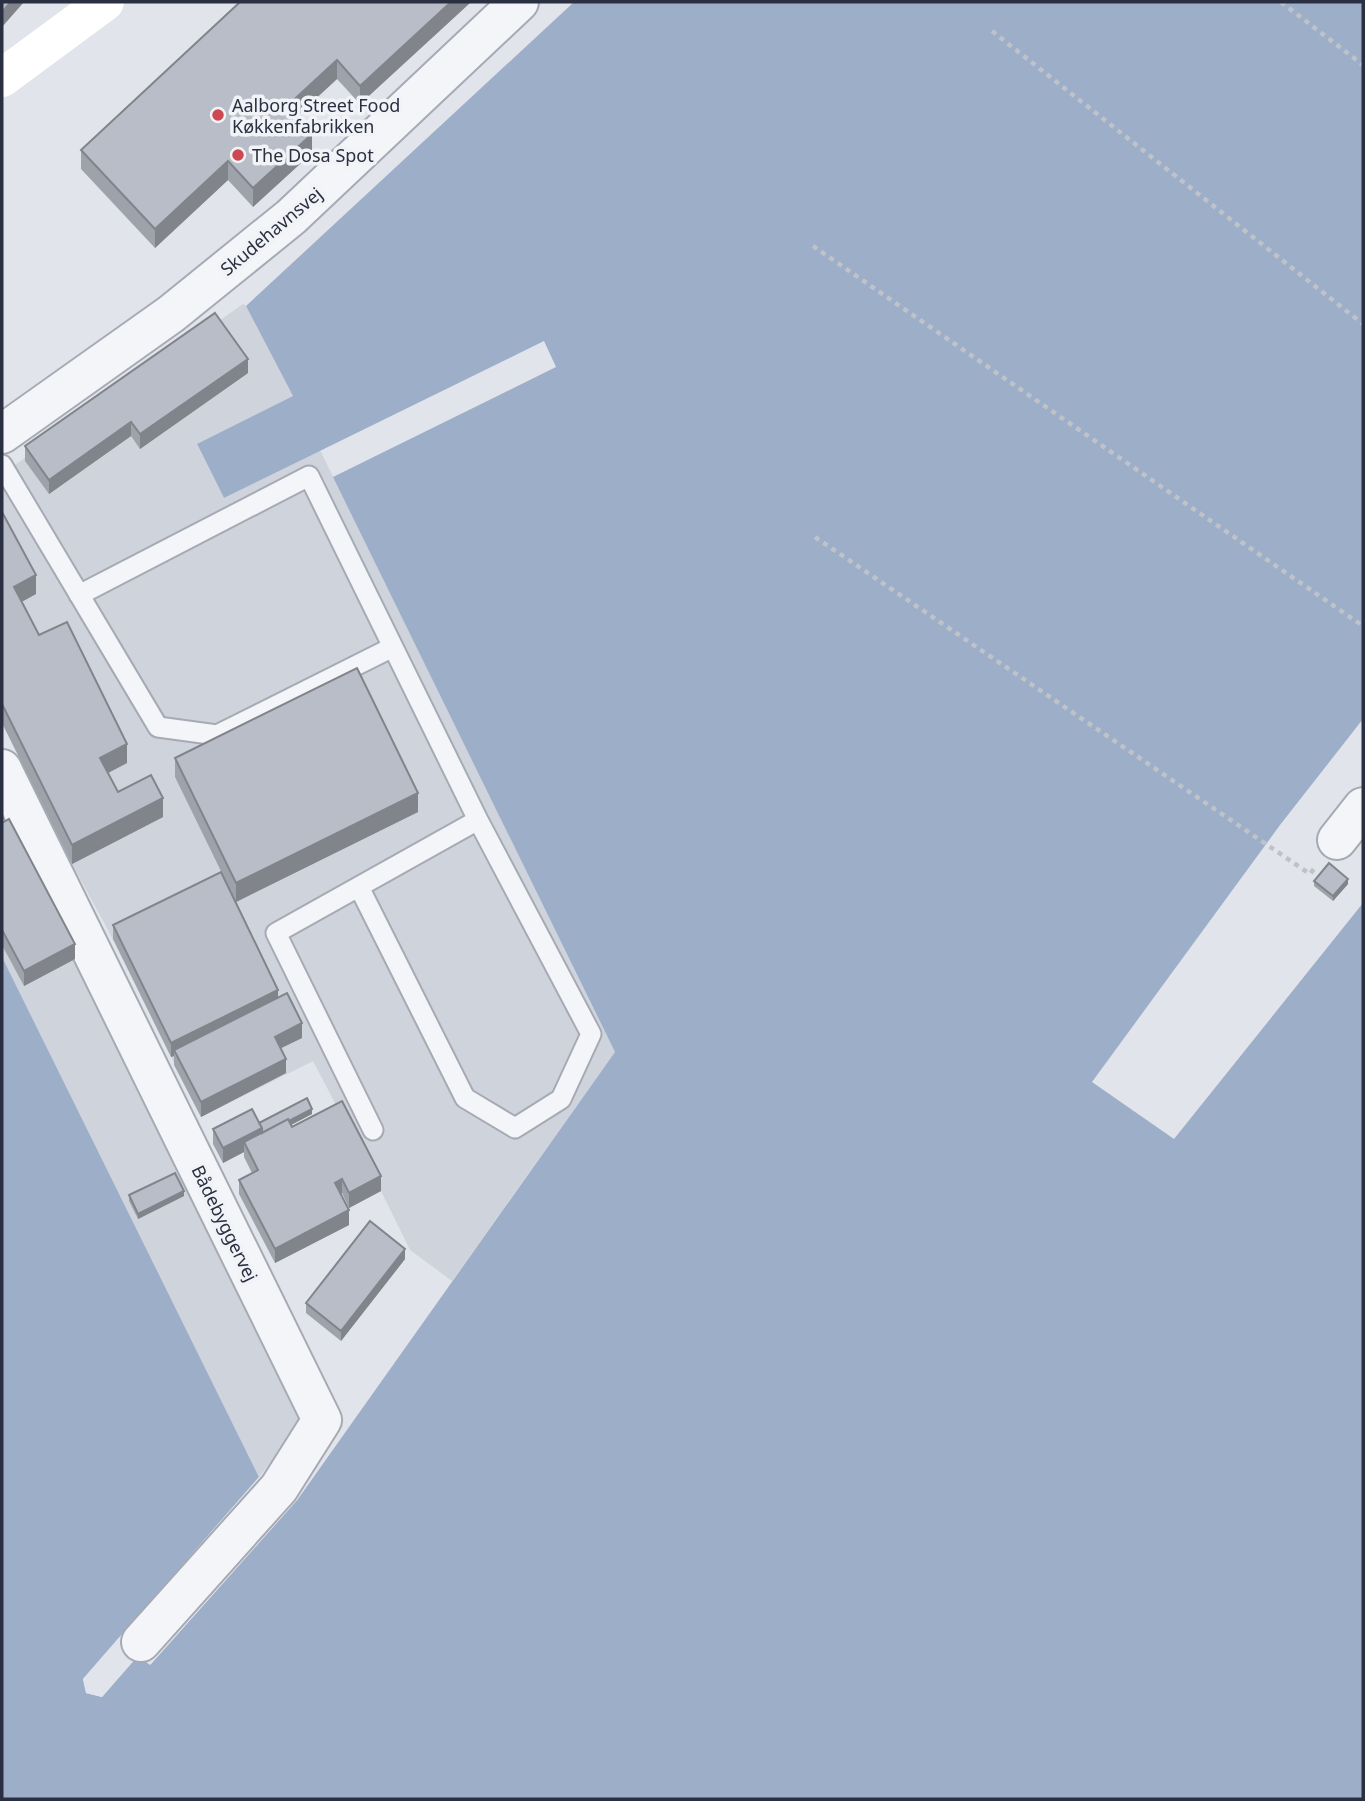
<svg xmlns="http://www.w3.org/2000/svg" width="1365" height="1801" font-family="'Noto Sans',sans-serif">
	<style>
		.built { fill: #cfd3dc }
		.water { fill: #9daec9 }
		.pier { fill: #e1e4ea }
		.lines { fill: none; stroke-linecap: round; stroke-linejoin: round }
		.lane-casing { stroke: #a6aab4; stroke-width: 23 }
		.street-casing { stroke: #a6aab4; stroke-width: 42 }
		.path { stroke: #bfc2c8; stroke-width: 4.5; stroke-dasharray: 5 5; stroke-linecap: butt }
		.lane { stroke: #f4f5f8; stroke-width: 19 }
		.street { stroke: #f4f5f8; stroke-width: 38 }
		.secondary { stroke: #fff; stroke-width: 38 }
		.wall { fill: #9ea3ab }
		.shaded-wall { fill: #81848b }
		.building { fill: #b8bdc7; stroke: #81848b; stroke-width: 2 }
		.poi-dot { fill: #cd4850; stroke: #f1f3f7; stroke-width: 2.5 }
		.labels { text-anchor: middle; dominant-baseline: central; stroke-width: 7; stroke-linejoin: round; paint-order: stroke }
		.poi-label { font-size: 18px; fill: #2a3041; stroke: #f1f3f7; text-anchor: start }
		.street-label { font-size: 18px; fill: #2a3041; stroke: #f1f3f7 }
	</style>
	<rect width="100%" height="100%" fill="#e1e4ea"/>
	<path class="built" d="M243,304L246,306L293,396L197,445L224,498L320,450L615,1052L452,1281L410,1250L381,1191L313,1061L201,1117L108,930L72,864L2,723V474Z
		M2,829L75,959L303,1420L259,1477L2,957Z"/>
	<path class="water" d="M574,2H1363V719L1280,825L1092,1082L1174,1139L1363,903V1799H2V957L259,1477L83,1679L86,1693L102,1697L138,1655L151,1664L298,1499L615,1052L333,477L556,367L544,341L224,498L197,444L293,396L246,306Z"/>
	<path class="pier" d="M259,1477L262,1479L86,1680L89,1690L101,1693L137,1652H140L150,1660L295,1497L298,1499L150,1665L138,1656L102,1697L86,1693L83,1679Z"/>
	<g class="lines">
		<defs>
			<path id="lane" d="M2,465L158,727L217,735L393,647
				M79,595L309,476L478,820L276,933L373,1130
				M359,887L465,1098L515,1128L561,1099L591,1034L478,820"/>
			<path id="street" d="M2,434L171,314L291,217L519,2
				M2,769L322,1420L279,1488L141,1642
				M1337,840L1363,807"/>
		</defs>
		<use href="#lane" class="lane-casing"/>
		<use href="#street" class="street-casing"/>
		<path class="path" d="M1281,2L1363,65
			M992,31L1363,324
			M813,246L1363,626
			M815,537L1310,874L1316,866"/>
		<use href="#lane" class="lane"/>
		<use href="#street" class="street"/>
		<path class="secondary" d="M2,78L105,2"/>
	</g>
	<path class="wall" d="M240,2H471L360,104L337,79L296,117L312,153L253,207L228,180L155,248L81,169V150Z
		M248,373L140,449L131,436L49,494L25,461V446Z
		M2,512L36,594L21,602L39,635L127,763L108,773L118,792L163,817L72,864L2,723Z
		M175,758L418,812L236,902L175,777Z
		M2,823L75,959L24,986L2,945Z
		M1314,881L1348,884L1333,901L1314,886Z
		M113,925L278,997L302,1038L281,1048L286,1073L201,1117L174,1065V1056L171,1057L113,939Z
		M312,1114L291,1125L292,1127L381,1191L349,1208L342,1193L341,1194L349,1225L275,1263L239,1194V1180L252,1173L244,1157V1152L223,1163L213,1144V1129Z
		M129,1195L184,1196L138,1219L129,1201Z
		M405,1259L341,1341L306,1313V1303Z"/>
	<path class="shaded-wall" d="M11,2H24L2,27V12Z
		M451,2H471L360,104V86Z
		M337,60V79L286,126V107Z
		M312,134V153L253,207V188Z
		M228,161V180L155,248V229Z
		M248,359V373L140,449V434Z
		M131,422V436L49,494V480Z
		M36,575V594L14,606V587Z
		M127,744V763L100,777V758Z
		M418,793V812L236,902V883Z
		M163,798V817L72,864V845Z
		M1348,879V884L1333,901V896Z
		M75,944V959L24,986V971Z
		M278,990V1004L174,1050V1056L171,1057V1043Z
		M302,1023V1038L275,1051V1037Z
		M286,1059V1073L201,1117V1102Z
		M312,1109V1114L262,1140L244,1142V1152L223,1163V1148L262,1128Z
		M381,1176V1191L349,1208V1193Z
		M342,1179V1193L335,1197V1183Z
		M184,1191V1196L138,1219V1214Z
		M349,1210V1225L275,1263V1249Z
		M405,1249V1259L341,1341V1331Z"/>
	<path class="building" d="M2,2H11L2,12Z
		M240,2H451L360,86L337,60L286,107L312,134L253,188L228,161L155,229L81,150Z
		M215,313L248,359L140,434L131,422L49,480L25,446Z
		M2,512L36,575L14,587L39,635L67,622L127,744L100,758L118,792L151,775L163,798L72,845L2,704Z
		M357,668L418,793L236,883L175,758Z
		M9,819L75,944L24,971L2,930V823Z
		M1329,863L1348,879L1333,896L1314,881Z
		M221,872L278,990L171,1043L113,925Z
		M287,993L302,1023L275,1037L286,1059L201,1102L174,1050Z
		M307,1098L312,1109L289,1121L288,1119L262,1133V1128L259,1123Z
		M342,1101L381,1176L349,1193L342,1179L335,1183L349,1210L275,1249L239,1180L258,1170L244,1142L288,1119L292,1127Z
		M252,1109L262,1128L223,1148L213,1129Z
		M175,1173L184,1191L138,1214L129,1195Z
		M370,1221L405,1249L341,1331L306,1303Z"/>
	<g class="poi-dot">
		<circle cx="218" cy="115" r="7"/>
		<circle cx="238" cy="155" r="7"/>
	</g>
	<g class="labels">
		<g class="poi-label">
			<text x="232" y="105">Aalborg Street Food<tspan x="232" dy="21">Køkkenfabrikken</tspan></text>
			<text x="252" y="155">The Dosa Spot</text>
		</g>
		<g class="street-label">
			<text transform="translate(271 231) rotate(-40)">Skudehavnsvej</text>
			<text transform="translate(225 1223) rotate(64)">Bådebyggervej</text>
		</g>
	</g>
	<rect width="1365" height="1801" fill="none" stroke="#2a3041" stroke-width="7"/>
</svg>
